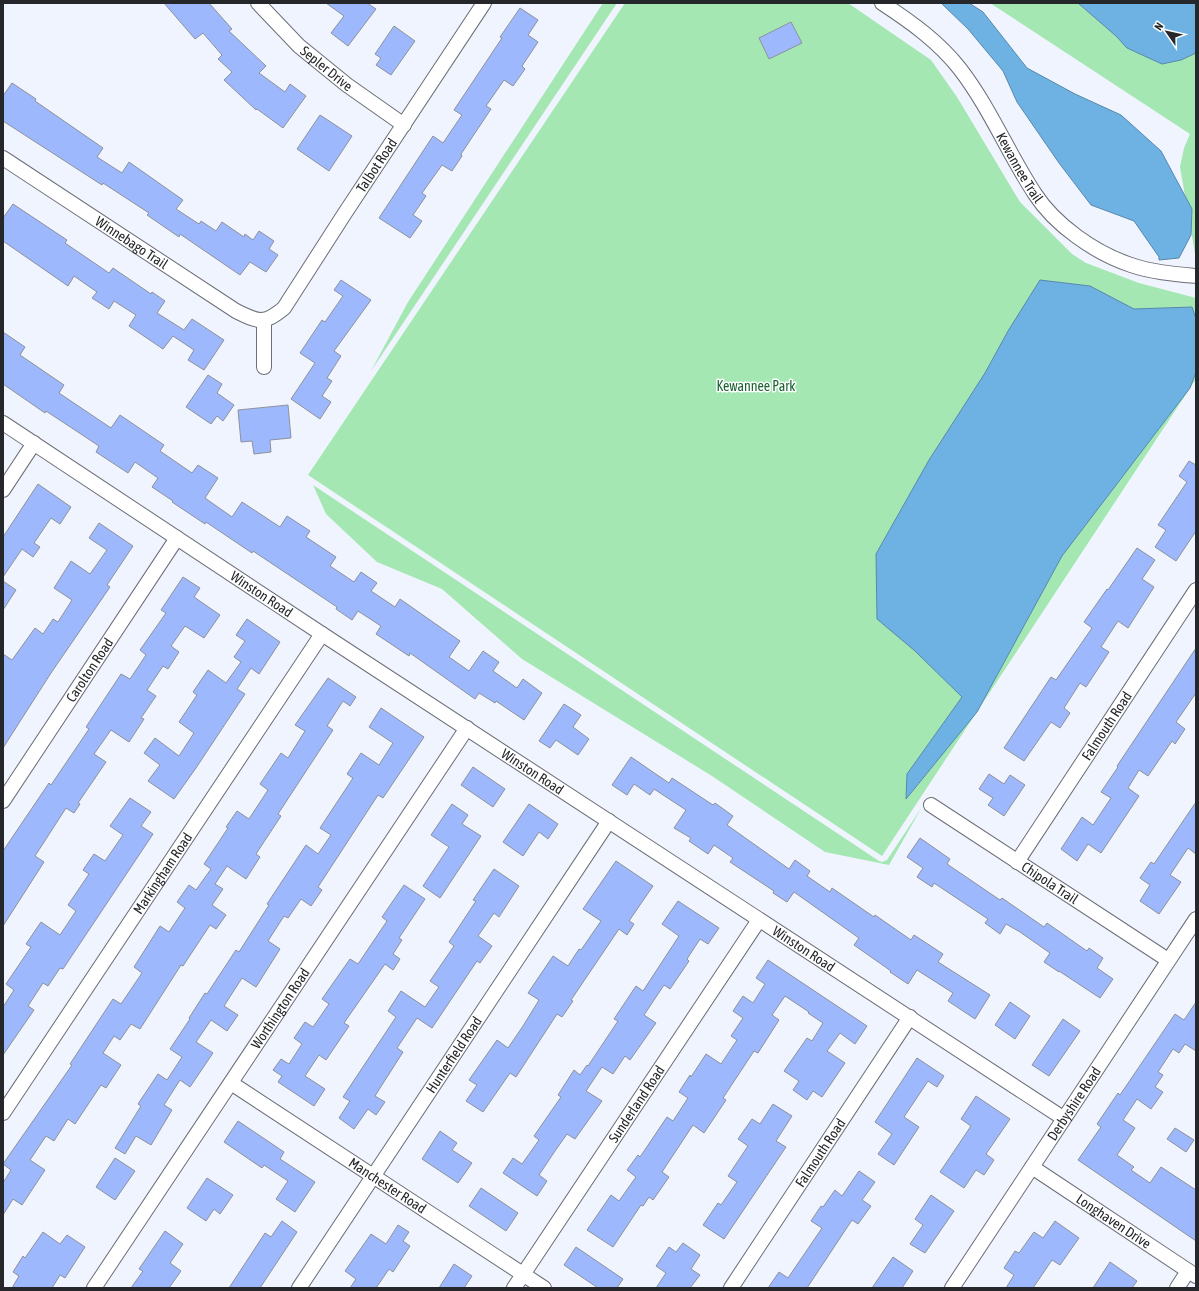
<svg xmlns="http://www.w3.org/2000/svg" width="1199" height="1291" font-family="'Asap Condensed',sans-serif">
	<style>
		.green { fill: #a4e7b3 }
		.water { fill: #6eb2e4; stroke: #5888ac }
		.building { fill: #9db8fc; stroke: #8d919a }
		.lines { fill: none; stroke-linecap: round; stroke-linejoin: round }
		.minor-casing { stroke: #6b6e77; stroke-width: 16 }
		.minor { stroke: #fff; stroke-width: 14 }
		.labels { text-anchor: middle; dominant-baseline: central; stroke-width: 3; stroke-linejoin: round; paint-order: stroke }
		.street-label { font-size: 14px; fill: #25272b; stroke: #fff }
		.park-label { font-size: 14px; fill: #196333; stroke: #fff }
	</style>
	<rect width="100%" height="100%" fill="#f0f4fe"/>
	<path class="green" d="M603,3H617L371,371L408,302Z
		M625,3H848L931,60L957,97L1020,202L1072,254L1086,263L1139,283L1196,298V379L882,856L308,475Z
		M990,3H1196V259L1180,167L1184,148L1190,134Z
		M313,485L879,861L882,862L887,860L922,807L889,865L825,852L712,776L522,659L442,589L377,562L326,514Z"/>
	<path class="water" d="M941,3H969L983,12L1027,68L1075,94L1121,115L1161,151L1192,209L1191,235L1179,258L1159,260V257L1134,221L1091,205L1059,163L1017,102L1003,71L968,29Z
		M1078,3H1196V53L1181,60L1162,64L1127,48L1116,36Z
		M1040,280L1090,286L1134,309L1192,307L1196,319V372L1190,388L1062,556L977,712L906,799L907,774L962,697L915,651L877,619L876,554L929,460L985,373L1008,331Z"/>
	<path class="building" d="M164,3H209L232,29L229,31L266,66L259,73L285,92L290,84L306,96L283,128L257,109L256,110L224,80L232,72L218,59L222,55L203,33L195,39Z
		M326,3H367L376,9L348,46L331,33L344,16Z
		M520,8L538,20L528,35L538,42L522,66L525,69L513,86L504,80L486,106L491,109L461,154L462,156L452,171L442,165L422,193L426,196L413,215L422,221L410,238L379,218L433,136L443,143L462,115L454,110L502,38L500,37Z
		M791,22L802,43L769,59L759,38Z
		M394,26L415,41L391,75L376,65L381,58L375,54Z
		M12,83L36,99L35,101L103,148L97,157L122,173L129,162L183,200L176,209L199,224L201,221L216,231L222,222L244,237L245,234L253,240L259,231L274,241L269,249L278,255L266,272L250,262L240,275L180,234L179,237L147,215L149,213L103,183L102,185L3,121V96Z
		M320,115L352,136L329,171L297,149Z
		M13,204L67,240L65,243L109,273L113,268L151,294L152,292L165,301L157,313L184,330L192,319L224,340L204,370L188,360L194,350L173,336L163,349L129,326L136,315L114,301L109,309L92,298L97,292L74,276L68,286L3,241V218Z
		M341,280L371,300L334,351L341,356L327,378L332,381L322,396L331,402L320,419L291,399L315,363L300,353L322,320L325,322L343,296L334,290Z
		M3,332L25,347L20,355L64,385L59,393L111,428L120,415L164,445L160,451L192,473L198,465L218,478L205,498L232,517L242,502L280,527L287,516L310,531L306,537L336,557L330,566L354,582L361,572L377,583L371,591L395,607L400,599L460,641L449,657L469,671L483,651L499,662L493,671L517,688L523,679L542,693L524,720L496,701L495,703L479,693L475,699L410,653L409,656L376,634L381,626L358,611L352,620L336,609L337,607L253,551L252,553L206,522L205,524L172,502L173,501L152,487L158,478L135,462L128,473L96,452L99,446L46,411L45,413L3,384Z
		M208,375L222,384L217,393L234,405L223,421L217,416L211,424L186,407Z
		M288,405L291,438L270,440L271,452L254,454L252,441L241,442L238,410Z
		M1189,461L1196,465V531L1176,561L1155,547L1166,530L1158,525L1187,482L1179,476Z
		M38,484L71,507L60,524L51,518L34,543L40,547L33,557L22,549L3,577V537Z
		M99,523L133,546L107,585L110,587L51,673L3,748V654L12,660L35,628L43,634L53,619L58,622L72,600L54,588L71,561L90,574L107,550L89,538Z
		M1137,548L1155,560L1142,579L1154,587L1128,628L1118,621L1101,647L1109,652L1086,687L1080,683L1064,708L1070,713L1060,728L1051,722L1024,761L1004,748L1051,677L1056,680L1092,628L1084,622L1107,589L1108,590Z
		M183,577L200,588L194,597L220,615L204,638L185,626L171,646L179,652L168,669L163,666L147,690L156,696L141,718L144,719L129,742L111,730L94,754L106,762L78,803L80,804L74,813L66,808L46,839L35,856L44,862L3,926V851L49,783L51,785L89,729L86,727L121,674L130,679L146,655L140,650L166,613L161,610Z
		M3,581L16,590L3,610Z
		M247,619L280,642L259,674L251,668L237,689L245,694L196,768L174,799L148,781L160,765L144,753L155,738L179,756L194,733L179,722L197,695L193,692L208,670L226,683L241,662L234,657L245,641L236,635Z
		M1196,648V693L1176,722L1185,729L1175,744L1172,741L1148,776L1139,770L1128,788L1139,796L1101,853L1088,844L1077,861L1061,849L1082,817L1093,825L1111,798L1101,792L1118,767L1117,766Z
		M328,678L356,697L350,706L343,701L327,726L333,730L278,814L281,816L256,854L260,857L246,879L227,866L215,884L223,889L212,905L226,915L216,929L210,925L183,966L181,965L140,1029L131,1024L120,1040L114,1036L103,1053L121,1065L106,1088L101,1085L75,1124L68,1119L54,1141L46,1136L30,1160L45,1170L22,1205L13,1199L3,1215V1183L11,1170L3,1164L72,1065L70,1064L113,999L121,1004L142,973L134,967L160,926L169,932L185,908L177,902L189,885L196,890L211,869L204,864L228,828L226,827L237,811L249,819L268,790L260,784L281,753L288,758L305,731L295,725Z
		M564,704L581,715L573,727L589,739L578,755L556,740L550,748L539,741Z
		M381,708L424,737L383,798L378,795L318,887L322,890L311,906L301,899L288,918L284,916L268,941L280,949L256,987L242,978L224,1006L238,1015L227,1031L211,1020L196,1042L213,1053L190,1087L180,1080L164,1105L172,1110L151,1145L136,1136L125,1154L115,1148L141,1106L138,1104L158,1074L167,1080L182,1057L170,1049L190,1019L189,1018L205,993L207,994L236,950L239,952L269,905L267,904L306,845L318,854L331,835L320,828L353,778L347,774L361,753L379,765L393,743L369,727Z
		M631,757L669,783L672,778L713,805L715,803L733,816L727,825L789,869L795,860L810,871L807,876L830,892L832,888L874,917L875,915L911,940L914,935L943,954L938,962L990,995L975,1019L948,1001L953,993L917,970L908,984L890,972L891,971L854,945L859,938L794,892L787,902L773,893L774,891L730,862L733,858L714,845L708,854L689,841L691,838L674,828L686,810L654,789L650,795L634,784L627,795L612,785Z
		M473,767L505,789L493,807L461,785Z
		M989,774L1004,784L1010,775L1025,785L1004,816L988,805L993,798L979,789Z
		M130,798L151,812L141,826L153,834L63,969L60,968L48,986L43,983L28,1006L34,1010L3,1055V1007L14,990L6,984L31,947L26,944L41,922L60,935L76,911L68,905L89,874L83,870L94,854L105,861L123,835L110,826Z
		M1196,802V854L1188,848L1170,875L1181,882L1159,914L1140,901L1150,885L1140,878L1151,862L1154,864Z
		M452,804L468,815L462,824L481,836L440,898L423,886L449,847L431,835Z
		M529,804L558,824L548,839L539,832L523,856L503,842Z
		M920,838L950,859L947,864L1000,900L1002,898L1044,927L1047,923L1087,951L1089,948L1103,958L1097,968L1113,979L1100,998L1059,971V972L1044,962L1050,953L1020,932L1006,924L1000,934L985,923L988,919L934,883L932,887L917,877L923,868L907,857Z
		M616,861L653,886L629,921L634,924L627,935L619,929L571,1000L573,1001L562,1017L557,1014L516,1077L510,1073L483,1112L466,1101L477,1085L469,1080L497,1040L508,1048L523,1026L539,1000L528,993L553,956L568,966L579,949L581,950L601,921L583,909Z
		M494,869L519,886L499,917L494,913L478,936L492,946L480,963L477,961L432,1028L417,1018L397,1048L403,1052L375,1096L385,1102L376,1115L368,1109L354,1129L339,1118L350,1101L343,1097L396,1017L388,1011L401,991L425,1007L439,987L430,981L454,946L449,942L476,901L473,900Z
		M404,885L425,899L399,938L402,940L393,954L400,959L393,970L385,964L344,1023L349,1026L326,1060L319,1055L305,1076L325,1089L314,1106L278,1082L282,1076L273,1070L281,1059L289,1064L302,1044L294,1038L305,1022L313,1027L329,1004L322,999L350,959L358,964L387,921L382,917Z
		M678,901L719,928L708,944L700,939L687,959L689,961L670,989L664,985L644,1015L656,1023L630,1060L625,1056L613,1074L602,1067L586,1091L602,1101L575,1139L567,1134L555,1151L539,1175L547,1181L537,1196L503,1173L513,1158L522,1164L539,1140L534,1136L561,1097L558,1095L574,1070L580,1075L587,1065L588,1066L618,1021L614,1019L636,986L643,991L679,936L662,924Z
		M768,960L867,1026L855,1044L840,1033L827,1051L845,1063L822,1097L813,1091L807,1100L793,1090L799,1081L784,1071L807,1038L812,1041L823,1023L808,1013L809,1012L785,996L772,1015L779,1020L758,1053L754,1051L723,1098L726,1100L704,1133L693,1125L662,1172L669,1177L653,1200L649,1197L643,1206L641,1205L613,1247L587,1230L611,1195L619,1201L636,1177L627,1170L638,1155L640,1157L667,1117L673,1121L688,1098L679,1092L690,1075L691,1077L706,1054L721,1064L737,1040L731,1036L743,1018L733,1011L743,996L753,1003L765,984L756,978Z
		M1010,1002L1030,1016L1015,1039L995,1025Z
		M1196,1002V1051L1185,1044L1179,1053L1173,1049L1158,1072L1163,1075L1155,1087L1163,1092L1151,1109L1137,1099L1123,1120L1135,1128L1117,1155L1134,1167L1131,1170L1150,1183L1161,1167L1196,1190V1241L1078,1160L1101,1127L1097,1124L1118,1093L1120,1095L1175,1014L1184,1020Z
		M1063,1019L1080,1031L1049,1076L1032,1065Z
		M917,1058L944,1076L937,1087L928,1081L904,1117L919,1127L894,1165L878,1154L892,1134L875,1122Z
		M976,1096L1010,1119L986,1154L994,1160L984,1175L976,1170L964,1188L940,1172L971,1126L961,1119Z
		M773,1104L792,1116L776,1141L786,1147L724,1239L703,1225L718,1203L721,1205L737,1182L728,1176L748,1146L738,1139L752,1119L760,1124Z
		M238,1121L284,1152L280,1159L315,1182L295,1212L276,1199L288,1181L264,1165L262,1168L224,1142Z
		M1175,1128L1194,1140L1186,1152L1167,1139Z
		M440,1131L457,1143L452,1150L472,1163L458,1183L422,1159Z
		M115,1158L135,1171L115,1200L96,1187Z
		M859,1171L875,1182L862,1200L871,1206L858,1224L852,1220L807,1288H768L779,1272L788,1278L822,1228L811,1221L821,1206L823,1207L835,1190L842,1196Z
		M207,1178L233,1195L220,1214L214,1209L206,1221L187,1208Z
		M481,1188L518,1213L506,1231L469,1206Z
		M931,1195L954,1211L925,1253L910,1244L923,1225L915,1219Z
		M282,1221L297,1232L260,1288H229L265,1233L271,1237Z
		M1055,1221L1079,1238L1060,1265L1052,1260L1033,1288H1006L1014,1275L1004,1268L1015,1251L1019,1253L1034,1232L1043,1238Z
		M398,1225L409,1232L403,1241L410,1246L393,1272L389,1269L376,1288H350L356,1279L345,1271L371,1234L386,1244Z
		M165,1231L183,1244L170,1263L181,1271L169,1288H131L143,1271L139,1269Z
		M43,1232L60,1244L67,1235L85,1247L65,1278L60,1275L52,1288H12L19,1276L13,1272L23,1256L25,1258Z
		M683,1243L700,1255L691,1269L700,1275L690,1288H656L666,1273L656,1266L669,1247L676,1252Z
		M576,1247L623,1279L617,1288H598L564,1265Z
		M893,1257L913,1271L902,1288H872Z
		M1110,1262L1137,1281L1132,1288H1093Z
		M454,1264L472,1276L464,1288H439Z"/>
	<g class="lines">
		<defs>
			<g id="minor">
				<path id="s1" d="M258,3L299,46L347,85L404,125"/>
				<path id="s2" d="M882,3C911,22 939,42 960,69C990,108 1008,153 1035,194C1055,225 1095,253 1131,265C1151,272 1174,274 1196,276"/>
				<path id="s3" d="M3,158L236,311C258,322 264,325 284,308L345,213L484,3"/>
				<path d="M264,320V367"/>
				<path id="s4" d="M3,423L322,634L1063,1118"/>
				<path d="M3,490L34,443"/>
				<path id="s5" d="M3,801L177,538"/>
				<path id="s6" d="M931,805L1168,960"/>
				<path id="s7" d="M1017,862L1196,590"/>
				<path id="s8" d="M231,1083L544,1288"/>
				<path id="s9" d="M3,1113L322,634"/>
				<path id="s10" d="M1032,1167L1196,1276"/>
				<path id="s11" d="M94,1288L467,728"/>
				<path id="s12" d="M299,1288L609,821"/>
				<path id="s13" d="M514,1288L759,920"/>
				<path id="s14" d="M731,1288L910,1017"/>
				<path id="s15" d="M952,1288L1196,919"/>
				<path d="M1177,1288L1188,1271"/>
			</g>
		</defs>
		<use href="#minor" class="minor-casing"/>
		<use href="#minor" class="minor"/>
	</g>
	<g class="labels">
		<g class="street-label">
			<text stroke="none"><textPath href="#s1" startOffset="95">Sepler Drive</textPath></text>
			<text stroke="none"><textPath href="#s3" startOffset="502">Talbot Road</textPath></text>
			<text stroke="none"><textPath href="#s2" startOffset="218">Kewannee Trail</textPath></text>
			<text stroke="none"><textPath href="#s3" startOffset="154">Winnebago Trail</textPath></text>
			<text stroke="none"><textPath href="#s4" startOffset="310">Winston Road</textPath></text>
			<text stroke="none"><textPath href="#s5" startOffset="157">Carolton Road</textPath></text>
			<text stroke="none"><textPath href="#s7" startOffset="163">Falmouth Road</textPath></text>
			<text stroke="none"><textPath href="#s4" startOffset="634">Winston Road</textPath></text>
			<text stroke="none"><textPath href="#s9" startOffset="288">Markingham Road</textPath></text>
			<text stroke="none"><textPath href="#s6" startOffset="142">Chipola Trail</textPath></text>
			<text stroke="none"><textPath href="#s4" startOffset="958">Winston Road</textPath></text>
			<text stroke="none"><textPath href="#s11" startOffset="336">Worthington Road</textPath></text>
			<text stroke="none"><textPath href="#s12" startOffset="280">Hunterfield Road</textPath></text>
			<text stroke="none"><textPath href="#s15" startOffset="221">Derbyshire Road</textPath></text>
			<text stroke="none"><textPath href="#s13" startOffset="221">Sunderland Road</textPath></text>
			<text stroke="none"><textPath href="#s14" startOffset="162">Falmouth Road</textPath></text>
			<text stroke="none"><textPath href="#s8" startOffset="187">Manchester Road</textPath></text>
			<text stroke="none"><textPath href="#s10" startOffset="98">Longhaven Drive</textPath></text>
		</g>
		<g class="park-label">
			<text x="756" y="386">Kewannee Park</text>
		</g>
	</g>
	<rect width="1199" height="1291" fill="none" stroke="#25272b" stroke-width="8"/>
	<g transform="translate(1167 32) rotate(304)" stroke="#ffffff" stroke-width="3" paint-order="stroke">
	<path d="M0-3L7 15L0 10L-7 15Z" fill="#25272b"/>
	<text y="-6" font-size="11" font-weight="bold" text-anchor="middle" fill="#25272b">N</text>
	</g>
</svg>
